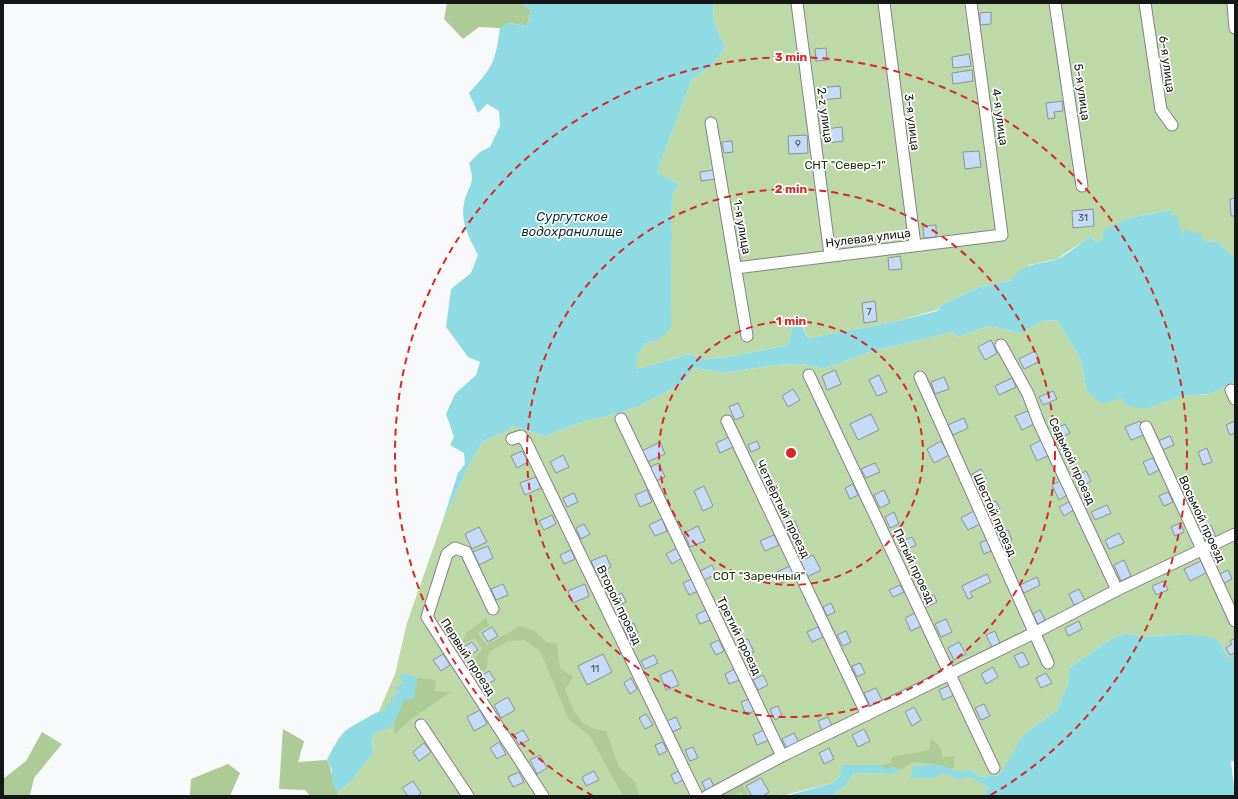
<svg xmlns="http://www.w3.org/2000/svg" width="1238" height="799" font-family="Rubik,sans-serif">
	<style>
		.green { fill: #bcd9a7 }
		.forest { fill: #adcb97 }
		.water { fill: #8edbe4 }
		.building { fill: #c3dbf6; stroke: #8f9192 }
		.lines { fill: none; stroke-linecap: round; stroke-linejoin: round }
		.minor-casing { stroke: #808283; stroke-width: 13 }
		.minor { stroke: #fff; stroke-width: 11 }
		.ring { fill: none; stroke: #d62828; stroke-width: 2; stroke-dasharray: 7 5 }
		.labels { text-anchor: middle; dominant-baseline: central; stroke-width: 3.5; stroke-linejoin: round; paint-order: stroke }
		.number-label { font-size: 10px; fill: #41474f }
		.street-label { font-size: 12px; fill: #161617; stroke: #fff }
		.park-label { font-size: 12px; fill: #1d2f0b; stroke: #fff }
		.water-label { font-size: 13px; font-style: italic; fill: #093134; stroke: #fff }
		.centre { fill: #d62828; stroke: #fff; stroke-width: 2 }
		.ring-label { font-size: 12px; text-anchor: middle; font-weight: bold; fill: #d62828; stroke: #fff; stroke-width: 3.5; stroke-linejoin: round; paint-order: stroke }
	</style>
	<rect width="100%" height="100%" fill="#f8f9fb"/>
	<path class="green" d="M713,3H1235V258L1218,242L1204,241L1184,229V239L1171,216V210L1129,218L1096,243L1091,236L1057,259L1029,265L1012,280L980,287L941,305L937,310L893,322L808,338L801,322L793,325L788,345L728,357L700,359L691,354L636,369V359L645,344L658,340L671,230L672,196L679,184L657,172L692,79L712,66L725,47L714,22Z
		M1057,320L1080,358L1087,391L1122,397L1146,409L1182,396L1211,394L1235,381V657H1228L1221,644L1182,634L1142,637L1128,633L1111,639L1069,668V682L1057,710L1023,735L1001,775L980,777L970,770L962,772L948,770L910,778L923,777L943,773L959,779C974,773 976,780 988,788L983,796H831L846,785L854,773L891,774L881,765H841V775L833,783L781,796V794L779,796H337L338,792L351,782L373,753L372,736L379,730V711L395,674L407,623L442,523L467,469L483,441L506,432L512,426L545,436L588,420L604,417L640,406L682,383L694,368L724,373L775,365L802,364L823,369L873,351L953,332L958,337L989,326L1022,333L1042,321Z"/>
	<path class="forest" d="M447,3H520L531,10L527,26L509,23L500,28L479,27L463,39L444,19Z
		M486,618L489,626L478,633L487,645L520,626L535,631L546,642L557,644L560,668L573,677L565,690C575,713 578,728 606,731L619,767L635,782L639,796H623L590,736L569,720L540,651L524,640L508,641L489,652L486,670L475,676L463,660L476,657L482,649L475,638L462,644L466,633Z
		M417,678L436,680L434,691L451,692L411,719L395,734L394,723L404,700L414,697Z
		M283,729L304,741L298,762L327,760C334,773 330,779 338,792L337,796H310L305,790L279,789Z
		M42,732L62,744L34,778L30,796H3V779L26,761Z
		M931,738L941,748L943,758L954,756V767L948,770L942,765L912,762L903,769L893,767L885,770L881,765L891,763L892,757L929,750Z
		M228,764L240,773L230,796H190L191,779Z
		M763,773L743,785L749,796H745L742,792L732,796H720Z"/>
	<path class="water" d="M520,3H713L714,22L725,47L712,66L692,79L657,172L679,184L672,196L671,328L658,340L645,344L636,359V369L691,354L700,359L728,357L788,345L793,325L800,322L808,338L893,322L937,311L941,305L980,287L1012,280C1021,262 1041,265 1057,259C1069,254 1080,243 1091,236L1096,243L1104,237L1102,231L1129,218L1171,210V216L1177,215L1183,238L1184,229L1201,234L1204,241L1218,242L1235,258V381L1211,394L1182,396L1146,409L1125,405L1122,398L1102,404L1087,391L1080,358L1057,320L1042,321L1022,333L989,326L958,337L953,332L873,351L823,369L802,364L775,365L724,373L694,368L682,383L640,406L604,417L588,420L545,436L512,426L506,432L483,441L467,469L442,523L458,473L465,464L464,453L450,445L454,437L446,414L455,394L476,375L480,362L468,357L446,327L451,289L471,273L478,255C469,237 459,221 465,199C471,180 475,184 469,163L480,152L490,147L500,126L499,111L487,104L478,113L469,93C493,67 495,63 500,28L509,23L527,26L531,10Z
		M1128,633L1142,637L1182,634L1212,637L1221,644L1228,657H1235V762L1231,761L1235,796H983L988,788C975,780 974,773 959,780L943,773L936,778H910L914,766C922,766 935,763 943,766C953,770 957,773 970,770L980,777L1000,775L1023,735L1057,710L1069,682V668L1111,639Z
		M407,674L417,678L414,698L404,700C400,708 397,724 389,728C381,731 380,729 372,736L373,753L351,782L338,792L332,783V770L327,760C340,735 340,732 365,719C372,715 377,711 385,711L386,704L394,705L390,700L395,695L400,693L394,688L404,683L399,676Z
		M841,765H881L885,770L893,767L903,769L891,774L854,773L846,785L831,796H786L833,783L841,775Z"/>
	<path class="building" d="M991,12V24L980,25V13Z
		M826,48L827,60L816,61L815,49Z
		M969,54L971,66L953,68L952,57Z
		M972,70L973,81L953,84L952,73Z
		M840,86L841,98L821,100L819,88Z
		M1062,101L1063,111L1054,112L1055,118L1048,119L1046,103Z
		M842,127L843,141L827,143L825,129Z
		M807,135L808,153L789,154L788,136Z
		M732,141L733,152L724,153L722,142Z
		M979,151L981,167L965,169L963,152Z
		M714,170L715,179L701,181L700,172Z
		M1235,198V216H1231L1230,199Z
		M1093,209L1094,226L1073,228L1072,211Z
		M936,225V237L924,238L923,226Z
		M900,256L902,269L889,270L888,258Z
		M875,301L877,321L864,323L862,303Z
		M991,340L997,353L985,360L978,347Z
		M1035,351L1040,361L1024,369L1019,359Z
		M835,370L841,384L827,390L822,376Z
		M879,375L887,392L877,396L869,380Z
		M944,377L949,389L935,394L931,382Z
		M1012,378L1016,387L999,395L995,386Z
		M793,389L800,400L788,407L782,396Z
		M1053,391L1057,399L1043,405L1039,397Z
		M738,403L744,416L735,420L729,407Z
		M1028,411L1034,424L1022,430L1015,416Z
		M871,414L879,430L858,440L850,424Z
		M964,418L968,428L953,435L948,425Z
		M1140,421L1146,434L1131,440L1125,427Z
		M1235,421V433L1230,435L1226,425Z
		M1065,424L1070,433L1058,439L1053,430Z
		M1170,436L1174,445L1162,450L1158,441Z
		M729,437L733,447L720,453L716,443Z
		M1041,440L1049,455L1037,461L1030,446Z
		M757,441L760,448L751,452L748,445Z
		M941,441L949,455L934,463L927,449Z
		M660,442L665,454L647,462L642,451Z
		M1207,448L1212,462L1203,465L1198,452Z
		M522,451L528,462L517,468L511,456Z
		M563,455L569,467L556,473L550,462Z
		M1153,458L1159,470L1149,475L1143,462Z
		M659,463L665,477L656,481L650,467Z
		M875,463L880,472L866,478L861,469Z
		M981,469L986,479L977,484L972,474Z
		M1086,471L1091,481L1080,487L1075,477Z
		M536,477L541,488L525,495L520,483Z
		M1062,480L1069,494L1059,500L1052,485Z
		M853,484L858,495L850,499L845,488Z
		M704,486L713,506L703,511L694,491Z
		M647,490L652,502L640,507L635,495Z
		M884,490L890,503L880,508L874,495Z
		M1168,492L1173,502L1164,506L1159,496Z
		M574,493L578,502L567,507L563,498Z
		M996,501L1000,509L990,514L986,505Z
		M1069,502L1074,510L1064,516L1059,507Z
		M1107,505L1111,513L1095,520L1091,512Z
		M974,511L980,524L968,530L961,518Z
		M894,512L899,524L890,528L885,517Z
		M552,515L556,524L544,530L539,521Z
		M662,519L667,531L655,536L649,525Z
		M795,521L800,534L790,538L784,525Z
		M1180,523L1184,532L1175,536L1171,527Z
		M584,524L590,534L581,539L576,528Z
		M1211,525L1216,537L1206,541L1201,530Z
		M698,526L705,541L690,547L684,533Z
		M479,527L487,542L472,549L465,534Z
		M1008,530L1012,540L1001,545L997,535Z
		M1119,533L1124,543L1109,549L1105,540Z
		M774,535L779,545L765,551L760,541Z
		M912,537L916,545L901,552L898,543Z
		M987,540L991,551L984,554L980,543Z
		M488,546L493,558L479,565L473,552Z
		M677,548L682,558L672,564L666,554Z
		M571,550L575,559L564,564L560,555Z
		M606,555L611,567L597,574L591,561Z
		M813,555L821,570L807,577L799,562Z
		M1124,560L1131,576L1121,581L1114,565Z
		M1201,561L1206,573L1190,581L1184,569Z
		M712,565L716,574L704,580L700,571Z
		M790,566L795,576L782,583L777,572Z
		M1228,570L1232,579L1222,584L1218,575Z
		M987,574L991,582L970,592L973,597L968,599L962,586Z
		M1037,577L1040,585L1024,593L1020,585Z
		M692,579L698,591L689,595L683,583Z
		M1164,581L1168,590L1156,595L1152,586Z
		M503,584L508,595L496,600L491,589Z
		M585,584L589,596L573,603L568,591Z
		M900,585L904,592L893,597L889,590Z
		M1079,589L1085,601L1074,605L1069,594Z
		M622,593L626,602L616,606L612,597Z
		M934,595L937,602L926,607L922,600Z
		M831,603L835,612L827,616L823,607Z
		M706,610L710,620L700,624L696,615Z
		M1040,610L1045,620L1038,624L1033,614Z
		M915,613L921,626L911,631L905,618Z
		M946,619L952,632L941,637L935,624Z
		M1079,621L1082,629L1068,636L1065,628Z
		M634,623L638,633L628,638L623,628Z
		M492,627L498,636L488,642L482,633Z
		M818,627L823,637L812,642L807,632Z
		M846,631L851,642L843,646L837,635Z
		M995,631L1000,643L992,647L986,635Z
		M1235,638V653L1230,655L1226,648L1232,644L1230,641Z
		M748,639L754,652L744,656L739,643Z
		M719,640L724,651L716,655L710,644Z
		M472,642L478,650L468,657L462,648Z
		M959,642L966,654L954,660L948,648Z
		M1023,652L1029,664L1020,668L1014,656Z
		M443,654L450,665L441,671L433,660Z
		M603,654L612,672L587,685L578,666Z
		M654,655L658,663L645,669L641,661Z
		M860,663L865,673L857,677L852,666Z
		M993,667L998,677L986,684L981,674Z
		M735,669L740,680L729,684L725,674Z
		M672,670L679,685L666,690L660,675Z
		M489,671L495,680L483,687L478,678Z
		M1046,673L1052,683L1041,688L1036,678Z
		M763,675L768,685L758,690L753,680Z
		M631,678L637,689L630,694L624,683Z
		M950,685L954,695L943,700L939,690Z
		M876,688L882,700L870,706L864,693Z
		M508,697L515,710L501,718L494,705Z
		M749,699L754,711L746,715L741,702Z
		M984,704L990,716L981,720L975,708Z
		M778,706L782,716L775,720L770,709Z
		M914,707L921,720L912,726L905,712Z
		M480,710L487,724L474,731L467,717Z
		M646,714L653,725L645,729L639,718Z
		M676,717L681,728L672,732L667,721Z
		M828,717L833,728L823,733L818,721Z
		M864,729L870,741L858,747L852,735Z
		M523,730L529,740L519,745L514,735Z
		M764,730L769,740L757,745L753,735Z
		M794,733L799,743L787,749L782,739Z
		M499,742L506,754L497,759L490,748Z
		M663,742L667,751L659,755L655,745Z
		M424,743L431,752L419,761L413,752Z
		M693,747L698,758L690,761L685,750Z
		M829,748L834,759L824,764L819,753Z
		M540,755L547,768L537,774L530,760Z
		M594,771L599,780L586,786L582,777Z
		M679,771L683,780L675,784L671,775Z
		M519,772L524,782L513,787L508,777Z
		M710,778L714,787L706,791L702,782Z
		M761,778L769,792L763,796H752L746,786Z
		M413,781L421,793L417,796H408L402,788Z"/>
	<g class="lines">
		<defs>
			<path id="minor" d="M797,3L830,255
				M884,3L915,245
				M1055,3L1082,186
				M1145,3L1161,110L1172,125
				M1233,3L1235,28
				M711,123L747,336
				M736,268L1002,235L971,3
				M1001,345L1028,394L1039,423L1117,590
				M809,375L994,768
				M920,377L1048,663
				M1231,390L1235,399
				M621,419L782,756
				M727,421L867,715
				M1146,427L1235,621
				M512,439L521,436L526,442L697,796
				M493,609L466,552L455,548L447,554L427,617L543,796
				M421,725L468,796
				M707,796L782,756L1034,633L1117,590L1235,534"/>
		</defs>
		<use href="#minor" class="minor-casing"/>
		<use href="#minor" class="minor"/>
	</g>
	<g class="ring">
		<circle cx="791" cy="453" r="132"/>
		<circle cx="791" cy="453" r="264"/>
		<path d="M593 796A396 396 0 1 1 989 796"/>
	</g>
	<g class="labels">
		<g class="number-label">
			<text x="798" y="144">9</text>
			<text x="1083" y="218">31</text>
			<text x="869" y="312">7</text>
			<text x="595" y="669">11</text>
		</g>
		<g class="street-label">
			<text transform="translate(1167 64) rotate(82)">6-я улица</text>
			<text transform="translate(1082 92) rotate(82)">5-я улица</text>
			<text transform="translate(825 115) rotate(82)">2-z улица</text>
			<text transform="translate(1000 117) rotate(82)">4-я улица</text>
			<text transform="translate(912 122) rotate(83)">3-я улица</text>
			<text transform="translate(742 227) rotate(80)">1-я улица</text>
			<text transform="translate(868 238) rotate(-7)">Нулевая улица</text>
			<text transform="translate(1072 461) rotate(65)">Седьмой проезд</text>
			<text transform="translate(783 509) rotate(64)">Четвёртый проезд</text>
			<text transform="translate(995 515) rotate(66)">Шестой проезд</text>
			<text transform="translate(1202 519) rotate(65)">Восьмой проезд</text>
			<text transform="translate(914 566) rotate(65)">Пятый проезд</text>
			<text transform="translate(619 605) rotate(64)">Второй проезд</text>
			<text transform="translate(739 636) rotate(64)">Третий проезд</text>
			<text transform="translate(468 657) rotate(57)">Первый проезд</text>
		</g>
		<g class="park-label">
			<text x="845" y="165">СНТ "Север-1"</text>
			<text x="759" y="576">СОТ "Заречный"</text>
		</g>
		<g class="water-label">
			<text x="572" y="216">Сургутское<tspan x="572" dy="15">водохранилище</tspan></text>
		</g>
	</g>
	<circle cx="791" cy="453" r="6" class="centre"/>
	<g class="ring-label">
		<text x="791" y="61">3 min</text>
		<text x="791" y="193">2 min</text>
		<text x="791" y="325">1 min</text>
	</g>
	<rect width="1238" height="799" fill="none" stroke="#161617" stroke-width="8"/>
</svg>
